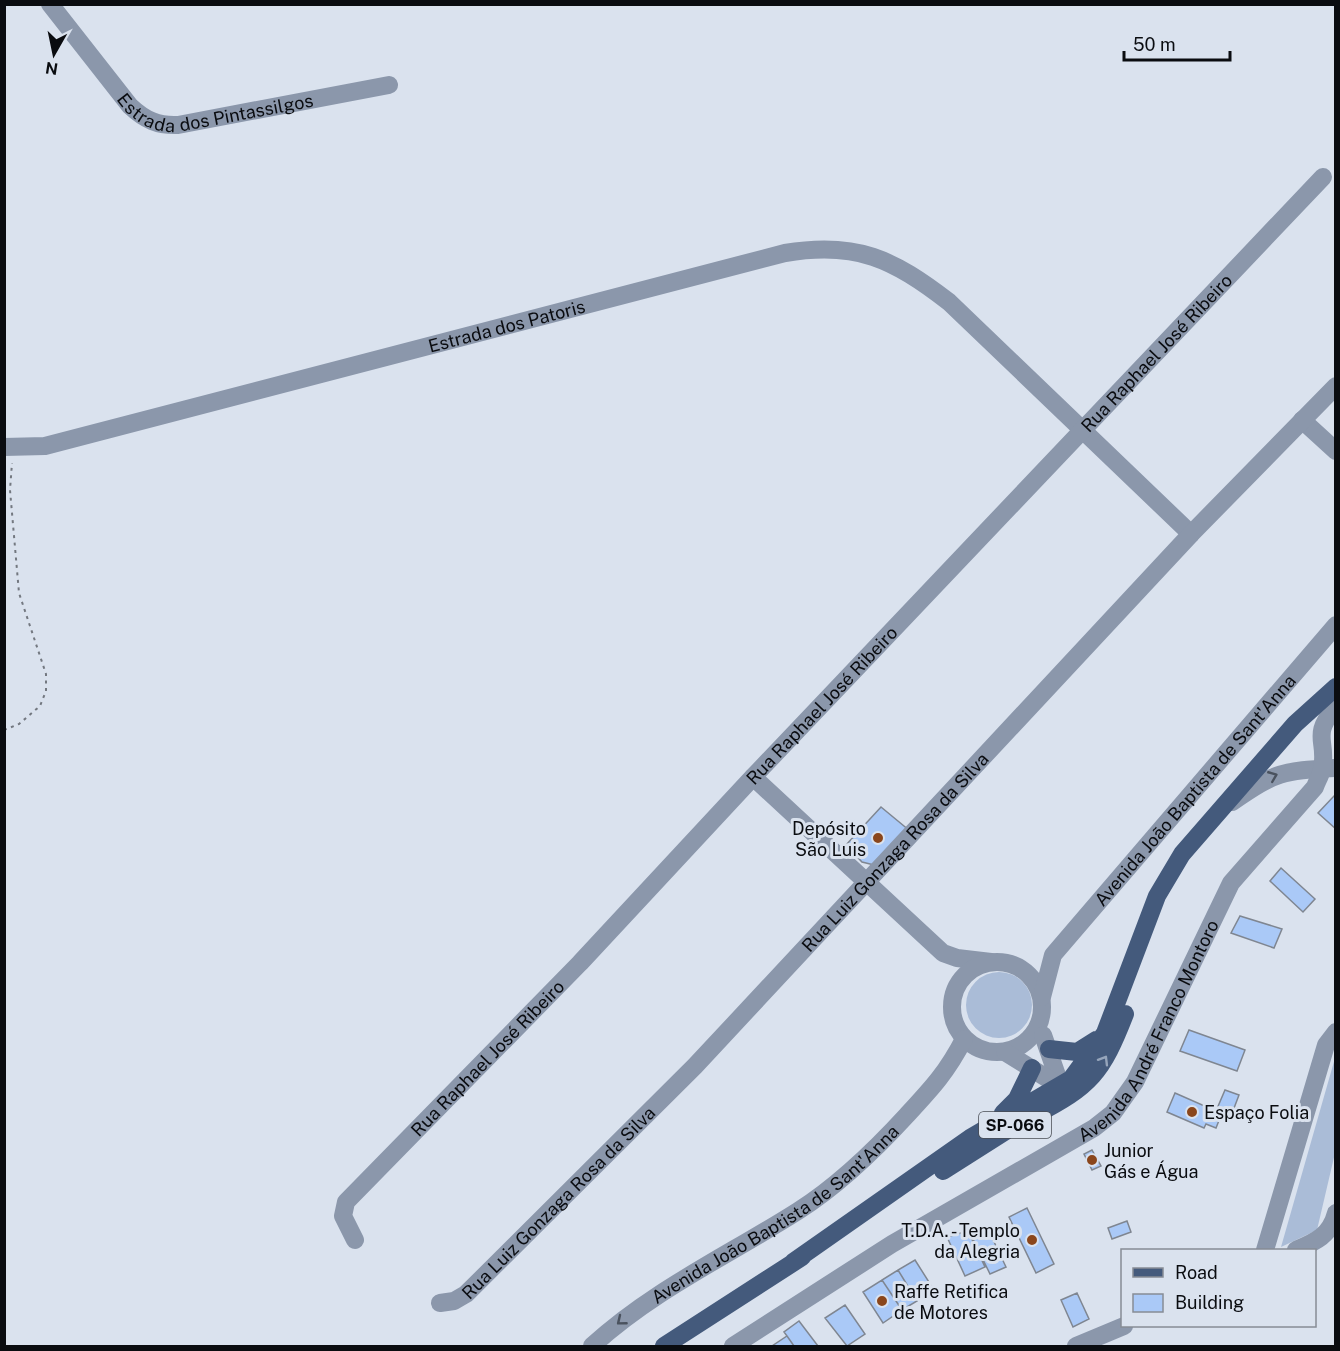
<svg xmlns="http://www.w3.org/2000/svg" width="1340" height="1351" font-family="'Public Sans',sans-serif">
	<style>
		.green { fill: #aabcd7 }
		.building { fill: #aac9f7; stroke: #7f8691; stroke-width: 1.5 }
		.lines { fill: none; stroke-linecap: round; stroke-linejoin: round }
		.path { stroke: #737880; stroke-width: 2; stroke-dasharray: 3 4.5; stroke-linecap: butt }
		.minor { stroke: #8b97ab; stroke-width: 18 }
		.major { stroke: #445a7c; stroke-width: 18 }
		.oneway { stroke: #4a525e }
		.oneway2 { stroke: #96a5bb }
		.poi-dot { fill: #8a461c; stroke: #dae2ee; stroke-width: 2 }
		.labels { text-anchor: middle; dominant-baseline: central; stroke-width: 6; stroke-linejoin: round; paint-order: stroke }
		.shield { fill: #dae2ee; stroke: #484c53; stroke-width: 1.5 }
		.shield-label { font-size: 16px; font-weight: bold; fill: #0a0c10 }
		.street-label { font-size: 18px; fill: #0a0c10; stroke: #dae2ee }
		.poi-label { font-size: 18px; fill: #0a0c10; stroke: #dae2ee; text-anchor: start }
	</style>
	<rect width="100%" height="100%" fill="#dae2ee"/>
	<path class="green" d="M966 1005a33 33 0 1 1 66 0a33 33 0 1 1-66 0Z
		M1335,1058V1153L1317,1230L1281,1247Z"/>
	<path class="building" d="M1334,796L1336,798V829L1318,813Z
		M881,807L910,831L874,865L862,862L846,845Z
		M1281,868L1315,899L1303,912L1270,881Z
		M1240,916L1282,929L1274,948L1231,933Z
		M1189,1030L1245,1050L1237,1071L1180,1051Z
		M1225,1090L1239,1095L1231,1116L1216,1111Z
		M1175,1093L1216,1111L1213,1115L1220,1118L1216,1128L1206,1124L1204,1128L1167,1112Z
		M1092,1150L1101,1166L1092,1170L1084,1154Z
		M1027,1208L1054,1264L1036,1273L1009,1217Z
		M1127,1221L1131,1232L1112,1239L1108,1228Z
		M987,1227L1006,1267L990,1274L971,1235Z
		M968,1231L985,1267L965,1276L947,1237Z
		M915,1260L934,1290L917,1301L898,1270Z
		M898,1270L917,1301L902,1310L882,1280Z
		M882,1280L902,1310L883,1323L863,1292Z
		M1077,1293L1089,1319L1073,1327L1061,1300Z
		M845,1305L865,1334L847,1346L825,1318Z
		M799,1321L818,1346H794L787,1336L784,1332Z
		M787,1336L794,1346H772Z"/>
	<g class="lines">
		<path class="path" d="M4,730L19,724L40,706L46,691V674L19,593L10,490L12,463"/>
		<g class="minor">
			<path id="s1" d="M50,4L130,106C145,120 158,126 178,125L389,85"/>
			<path d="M1302,420L1336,451"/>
			<path id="s2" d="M4,447L45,446L785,253C857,241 893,259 949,302L1191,534"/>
			<path d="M753,777L943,953L957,958L991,962"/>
			<path d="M1232,802C1277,771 1282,771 1336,768"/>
			<circle cx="997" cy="1007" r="45"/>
			<path id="s3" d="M1042,997L1053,955L1336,625"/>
			<path d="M1043,1035L1061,1087"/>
			<path d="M1005,1052L1061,1087"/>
			<path id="s4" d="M355,1240L343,1216L346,1202L580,963L753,777L1323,177"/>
			<path d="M1265,1250L1326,1045L1336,1032"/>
			<path d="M1296,1250C1315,1242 1330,1236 1336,1213"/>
			<path id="s5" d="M440,1303L454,1301L466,1294L695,1066L1191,534L1336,386"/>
			<path id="s6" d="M592,1346C653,1290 729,1255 798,1211C839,1185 874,1151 907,1115C932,1088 947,1072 964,1039"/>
			<path id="s7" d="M733,1346L892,1244L1094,1128L1113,1113L1135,1082L1231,883L1315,787C1317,781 1321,775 1322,769C1328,739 1310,738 1336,706"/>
			<path d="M1076,1346L1124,1326"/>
		</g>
		<path class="major" d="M1049,1049L1077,1052L1096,1040
			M1003,1113L1017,1099L1032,1068
			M1035,1115C1091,1086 1102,1073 1125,1014
			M943,1171L1006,1131
			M793,1262L970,1138L1071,1079L1105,1033L1157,896L1182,854L1295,724L1336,687
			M664,1346L802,1257"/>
	</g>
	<defs><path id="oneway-chevron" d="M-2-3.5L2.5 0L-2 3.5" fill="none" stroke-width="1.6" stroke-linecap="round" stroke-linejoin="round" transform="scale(1.5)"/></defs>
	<g class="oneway">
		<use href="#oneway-chevron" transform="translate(1273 776) rotate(-22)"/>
		<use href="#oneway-chevron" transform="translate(621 1321) rotate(141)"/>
	</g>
	<use class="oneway2" href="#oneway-chevron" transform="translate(1104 1060) rotate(-59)"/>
	<g class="poi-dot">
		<circle cx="878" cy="838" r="6"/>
		<circle cx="1192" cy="1112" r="6"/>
		<circle cx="1092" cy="1160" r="6"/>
		<circle cx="1032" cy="1240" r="6"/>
		<circle cx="882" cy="1301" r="6"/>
	</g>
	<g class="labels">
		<rect class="shield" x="979" y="1112" width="72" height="26" rx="4.5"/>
		<g class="shield-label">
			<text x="1015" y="1125">SP-066</text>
		</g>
		<g class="street-label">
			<text stroke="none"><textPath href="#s1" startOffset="218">Estrada dos Pintassilgos</textPath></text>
			<text stroke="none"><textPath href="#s2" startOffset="518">Estrada dos Patoris</textPath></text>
			<text stroke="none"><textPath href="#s4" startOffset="1215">Rua Raphael José Ribeiro</textPath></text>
			<text stroke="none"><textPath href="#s4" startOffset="729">Rua Raphael José Ribeiro</textPath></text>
			<text stroke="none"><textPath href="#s3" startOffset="261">Avenida João Baptista de Sant'Anna</textPath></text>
			<text stroke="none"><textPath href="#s5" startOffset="644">Rua Luiz Gonzaga Rosa da Silva</textPath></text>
			<text stroke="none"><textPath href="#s7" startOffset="534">Avenida André Franco Montoro</textPath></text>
			<text stroke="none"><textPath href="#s4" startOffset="243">Rua Raphael José Ribeiro</textPath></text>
			<text stroke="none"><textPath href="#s5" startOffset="158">Rua Luiz Gonzaga Rosa da Silva</textPath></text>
			<text stroke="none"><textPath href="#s6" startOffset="226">Avenida João Baptista de Sant'Anna</textPath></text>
		</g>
		<g class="poi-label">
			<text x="866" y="828" text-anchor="end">Depósito<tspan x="866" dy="21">São Luis</tspan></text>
			<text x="1204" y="1112">Espaço Folia</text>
			<text x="1104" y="1150">Junior<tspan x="1104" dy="21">Gás e Água</tspan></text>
			<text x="1020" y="1230" text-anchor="end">T.D.A. - Templo<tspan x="1020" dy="21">da Alegria</tspan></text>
			<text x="894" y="1291">Raffe Retifica<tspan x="894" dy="21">de Motores</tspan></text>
		</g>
	</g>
	<rect width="1340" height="1351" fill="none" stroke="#0a0c10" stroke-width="12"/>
	<rect x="1121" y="1249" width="195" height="78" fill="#dae2ee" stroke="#878c95" stroke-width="1.5"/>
	<rect x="1133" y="1268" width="30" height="9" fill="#445a7c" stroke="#878c95" stroke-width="1.5"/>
	<text x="1175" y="1279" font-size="18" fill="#0a0c10">Road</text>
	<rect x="1133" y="1294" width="30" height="18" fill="#aac9f7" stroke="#878c95" stroke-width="1.5"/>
	<text x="1175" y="1309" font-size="18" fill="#0a0c10">Building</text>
	<g transform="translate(54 54) rotate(189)" stroke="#dae2ee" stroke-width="4.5" paint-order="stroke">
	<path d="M0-4.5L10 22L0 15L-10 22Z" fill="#0a0c10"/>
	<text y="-9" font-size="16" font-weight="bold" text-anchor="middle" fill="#0a0c10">N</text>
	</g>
	<path d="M1124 51v9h106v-9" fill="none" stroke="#0a0c10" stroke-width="3"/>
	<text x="1133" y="51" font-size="18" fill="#0a0c10" stroke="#dae2ee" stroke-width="4.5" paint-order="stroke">50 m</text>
</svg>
